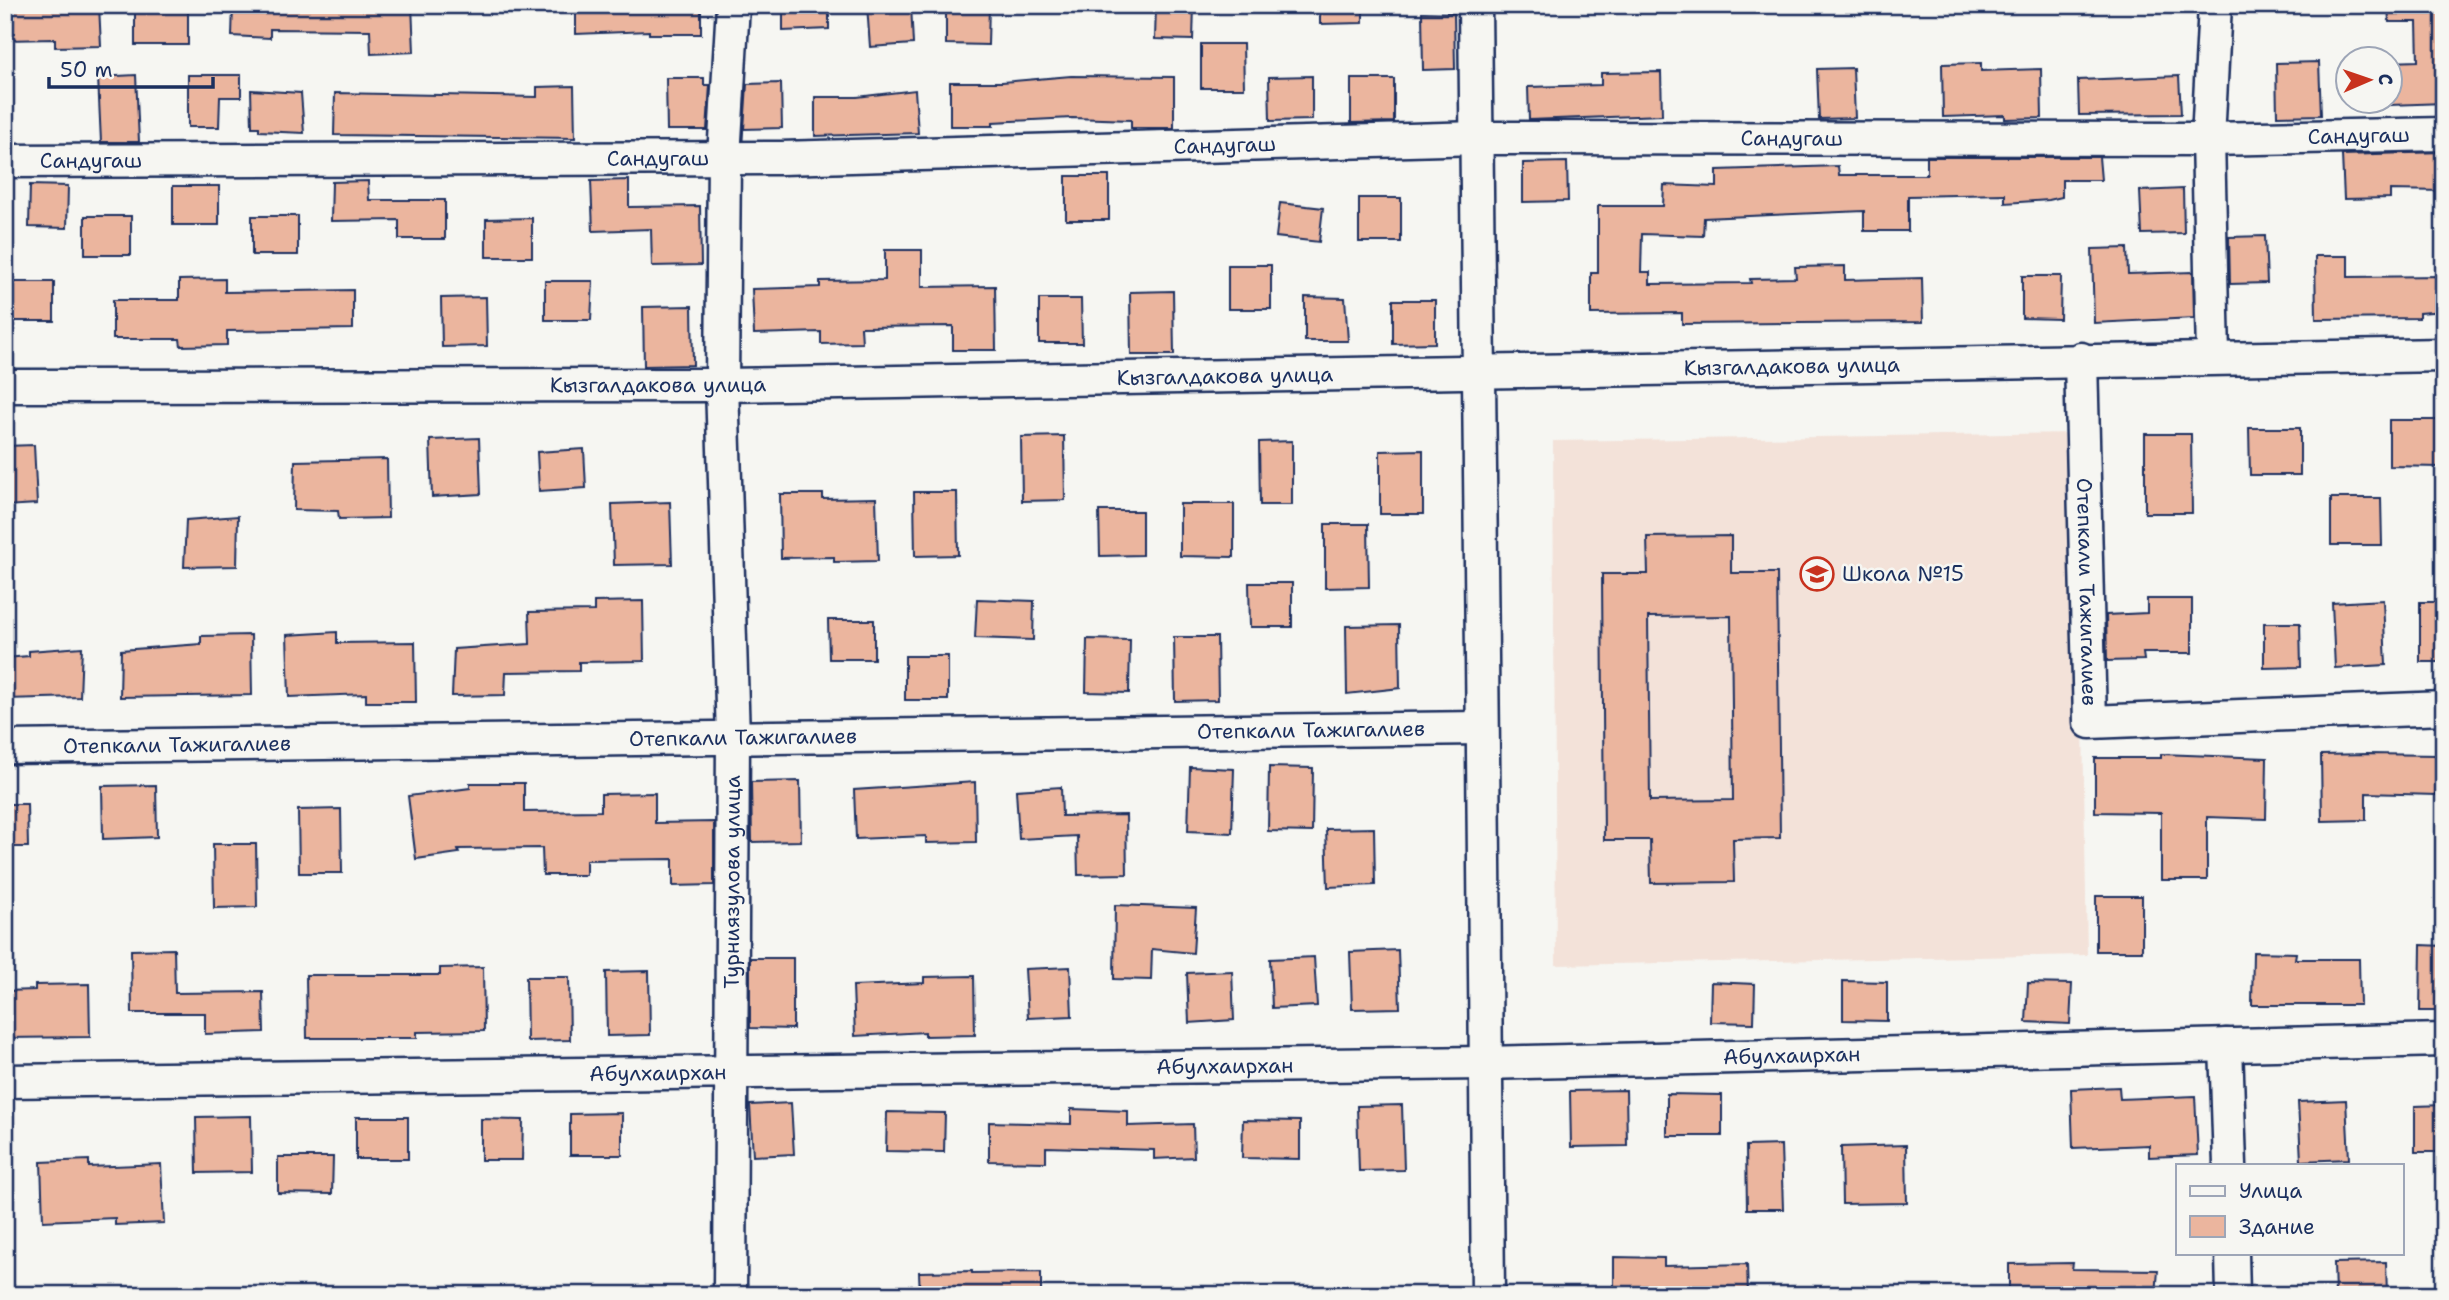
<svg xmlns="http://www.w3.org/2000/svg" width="2449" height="1300" font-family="'Shantell Sans',sans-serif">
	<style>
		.built { fill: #f3e2d9 }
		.building { fill: #ebb59e; stroke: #1b2f5e; stroke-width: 2; fill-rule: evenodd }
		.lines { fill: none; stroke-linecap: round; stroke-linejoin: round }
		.minor-casing { stroke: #1b2f5e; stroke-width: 37 }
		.minor { stroke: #f6f6f2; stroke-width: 32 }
		.labels { text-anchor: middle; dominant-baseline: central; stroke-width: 5; stroke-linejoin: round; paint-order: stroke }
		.street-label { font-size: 21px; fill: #1b2f5e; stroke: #f6f6f2 }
		.poi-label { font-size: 21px; fill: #1b2f5e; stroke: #f6f6f2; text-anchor: start }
	</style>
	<rect width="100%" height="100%" fill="#f6f6f2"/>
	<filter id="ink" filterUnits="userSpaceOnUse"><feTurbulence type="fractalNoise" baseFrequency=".0143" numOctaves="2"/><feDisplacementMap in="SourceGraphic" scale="14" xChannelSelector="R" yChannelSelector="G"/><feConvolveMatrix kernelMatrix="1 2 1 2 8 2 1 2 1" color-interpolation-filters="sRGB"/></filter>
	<g filter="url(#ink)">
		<path class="built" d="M2078,433L2087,955L1556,965L1553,441Z"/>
		<path class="building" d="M5,5H99L101,46L55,47V39L5,40Z
			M135,5H188V45H135Z
			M233,5H412L414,52L371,54L370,30L270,29V38L232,36Z
			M576,5H701V34H649V31L576,34Z
			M783,5H829V29L783,31Z
			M867,5H911L913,44L870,47Z
			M946,5H989L988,45L946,44Z
			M1156,5H1194L1193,40L1155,39Z
			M1320,5H1363V23L1320,24Z
			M2388,5H2444V103L2390,105V62L2418,61L2417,22H2389Z
			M1422,12L1454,13L1455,69L1423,70Z
			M1201,44H1243L1244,88H1201Z
			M2319,62L2321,115L2277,116L2276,63Z
			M1981,63V71L2041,69L2042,118L2005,119V115L1943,117L1942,64Z
			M1853,68L1855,118L1819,119L1817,69Z
			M1661,72L1662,115L1529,120L1528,87L1601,85V73Z
			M136,75L139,142H101L98,77Z
			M188,75H241V97H220L219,127H188Z
			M1071,76L1174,77V128H1131V120L1072,118L993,122V126H950V82H1002Z
			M1312,76V120L1270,121L1269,77Z
			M2179,76L2181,114L2079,115L2078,80Z
			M666,78H704V85H710L707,130H667Z
			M1351,79H1394V122L1351,123Z
			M781,83L782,128L744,129L747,84Z
			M574,86L575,138L334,135L335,93L537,97V87Z
			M251,90L301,93L304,133L259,131V127H252Z
			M915,90L918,133L815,136V97H857Z
			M2444,152V191L2390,190V198L2344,199L2342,155Z
			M1927,157H2099L2101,180H2062V197L2049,200L2005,203V194L1908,196V231H1864V211L1704,218L1703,236L1642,234L1641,272H1650V284L1751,283L1750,279L1796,278L1795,267L1845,266V280L1922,278L1923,322L1682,324V313L1591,314V273H1598V206H1663L1664,185L1717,187V170L1838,166L1839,175H1927Z
			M1567,162L1568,201L1523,202V163Z
			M1066,176H1109V220H1066Z
			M629,180V207L700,206L701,265L652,266L651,229L593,231L591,181Z
			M368,181L369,200H445V239H399V220L331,221L332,182Z
			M30,185L68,186L67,228L29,227Z
			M173,186H219V225H173Z
			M2183,189L2184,233L2142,234L2140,191Z
			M1359,198H1401V242H1359Z
			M1280,203L1323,208L1319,242L1276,237Z
			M85,216H131V255H85Z
			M252,216H298V255H252Z
			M532,218V257H486V219Z
			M2265,236L2267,283L2230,284L2229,237Z
			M2127,248L2128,274L2193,272L2194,318L2094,323L2092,249Z
			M885,250H922V287L995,286L996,350H953V326L861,327L862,343L821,344V332L754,334L752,289L820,287V281L885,280Z
			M2315,256H2348V277L2444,276V311L2419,313V318L2316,319Z
			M1228,265H1271V309H1228Z
			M2022,276H2061L2060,319L2022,318Z
			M225,279V292L353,290V329L227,331V345L181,346L180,339H113V300H179V280Z
			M545,281H593L591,320H545Z
			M8,282H54V321H8Z
			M1173,291L1174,355H1131L1130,292Z
			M486,297L487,346L442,347L441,298Z
			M1305,297L1345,298L1348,341H1305Z
			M1039,299H1081L1082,343H1039Z
			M1393,300H1435V343L1393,344Z
			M692,306L693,365L644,366L643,307Z
			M2389,420H2440V467L2389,466Z
			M2249,428H2300V475H2250Z
			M2145,434H2191L2192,513H2145Z
			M1064,436L1065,500L1022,501L1021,437Z
			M479,438L481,494L432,497L430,440Z
			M1292,441V505H1260L1259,442Z
			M34,445L37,504L5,506V446Z
			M584,449L586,488L539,491L537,452Z
			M1423,450V514H1380V451Z
			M387,459L388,518L339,519L338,511L294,510L295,461Z
			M914,492H957L958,555L915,556Z
			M780,494H823V499L876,498L878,561L834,562V557L781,558Z
			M2331,498H2381L2382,545H2331Z
			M670,502L672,564L614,565L612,504Z
			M1180,504H1234V557L1180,556Z
			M1099,511H1142V555L1100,556Z
			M238,516L237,566L184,567L186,520Z
			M1325,524H1368L1369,587L1325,588Z
			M1731,536V573H1777L1780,838L1733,839L1734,882L1651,883L1650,840H1604L1602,574H1648L1647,537ZM1731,616L1733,800L1650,801L1648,617Z
			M1249,583H1292V627H1250Z
			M977,599L1034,601L1033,640L975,638Z
			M2147,599H2192V653H2143L2144,660L2107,661L2106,615L2147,613Z
			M2383,600L2386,665L2335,668L2332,603Z
			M643,601L644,661L579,662V671L506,672L505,695L452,696L454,649L530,644L529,612L594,611V602Z
			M2420,602H2444V662H2420Z
			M828,620H874V659H829Z
			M2264,623H2300L2301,667L2264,668Z
			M1399,625L1400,688L1347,694L1346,626Z
			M337,632V643L415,642L416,702H366V694L289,697L287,635Z
			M251,635L252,695L120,697L121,650L201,644V636Z
			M1174,637H1217L1218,700L1175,701Z
			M1087,639L1130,640L1129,693L1086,692Z
			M82,647L80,697L5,699V658L29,656V651Z
			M905,656H948V700H905Z
			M2161,754L2267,758L2266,819L2207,817V880H2161V813L2095,812V758H2161Z
			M2367,754L2438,755L2436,795L2366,793V820L2322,821L2321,755Z
			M1190,767L1234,769L1232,833L1188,831Z
			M1269,767L1313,768L1312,832L1268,831Z
			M800,781L801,841L752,842L751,782Z
			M975,782L976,842L926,843V836L856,839L854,790Z
			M470,783H524V812L601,811V794L655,793V823L714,822V885L673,886V859L586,860V875H543L542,848L458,849L459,853L416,859L408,796L470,788Z
			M156,785L157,837L103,839L102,786Z
			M1061,787L1062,816L1126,815L1127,874L1078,875L1077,836L1019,839L1016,790Z
			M5,804H27L28,847H5Z
			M341,809L342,873H299L298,810Z
			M1374,828L1375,885L1328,887L1326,829Z
			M213,844H256L257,907L214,908Z
			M2096,896H2142V951H2096Z
			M1115,905L1196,908L1193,953L1152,949L1151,980L1114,979Z
			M2421,945L2444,946V1011H2420Z
			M174,949L175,993L263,992L264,1032L205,1034V1013H132L131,950Z
			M1398,950L1400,1008L1352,1009L1350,952Z
			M2253,952L2296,953L2295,959H2359L2360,1005H2252Z
			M1314,957L1317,1006L1272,1008L1270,959Z
			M750,958H793V1029L750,1028Z
			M483,967L484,1031L417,1032V1038H307L306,975H440V968Z
			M1070,967L1072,1016L1028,1018L1025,969Z
			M649,971L650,1035L607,1036L606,972Z
			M1232,971L1234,1020L1189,1023L1187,973Z
			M974,976L975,1035L925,1036V1032L855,1036L853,986L924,983V977Z
			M526,977H569L570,1040L527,1041Z
			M1843,981L1887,982V1021L1843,1020Z
			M1711,982L1755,984L1754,1023L1710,1022Z
			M2028,983L2072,984L2070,1024L2026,1022Z
			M89,984L90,1037L5,1038V991L35,990V985Z
			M2119,1087L2120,1099L2195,1096L2198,1155L2149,1157V1145L2073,1148L2071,1089Z
			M1626,1090L1627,1146L1571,1147L1570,1091Z
			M1667,1094L1722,1095V1136H1667Z
			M2346,1100L2349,1159L2301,1161L2298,1102Z
			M791,1103L794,1154L753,1156L750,1105Z
			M1402,1105L1404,1170L1359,1171L1357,1106Z
			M2444,1105V1152H2415V1106Z
			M1071,1109L1128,1111V1126L1193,1124L1194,1157L1154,1159V1150L1046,1147V1162L989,1161V1122L1071,1124Z
			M887,1112L945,1113L944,1152L886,1151Z
			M622,1113V1155H570V1114Z
			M251,1116L252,1172L197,1173L196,1117Z
			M356,1117H408V1159H356Z
			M481,1119L523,1120L522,1160H481Z
			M1243,1120L1300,1121V1159L1242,1158Z
			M1781,1145L1783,1209H1747L1746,1146Z
			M1906,1145L1907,1203L1842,1204L1841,1147Z
			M278,1157H333L332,1194L278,1193Z
			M89,1160V1167L161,1164L164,1223L115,1225V1218L43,1221L41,1162Z
			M1614,1257L1664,1258V1266L1747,1264L1748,1295H1614Z
			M2386,1262L2387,1295H2335L2334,1263Z
			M2073,1263L2072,1269L2158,1270L2156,1295H2009V1264Z
			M972,1271V1273L1041,1272V1295H920L919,1272Z"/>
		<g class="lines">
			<defs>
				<g id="minor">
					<path d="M1475,5C1483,435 1482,865 1488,1295"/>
					<path id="s1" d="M5,161L781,158L1478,138L2208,139L2444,134"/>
					<path d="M2213,356L2208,139L2215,5"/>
					<path id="s2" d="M2081,359L2090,722L2444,708"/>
					<path id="s3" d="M5,386L722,385L2444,355"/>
					<path id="s4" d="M5,747L1481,728"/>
					<path d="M2226,1045L2230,1165"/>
					<path id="s5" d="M5,1081L1485,1063L2444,1040"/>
					<path d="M2232,1253L2233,1295"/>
					<path id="s6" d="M730,1295L733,737L722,385L724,157L733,5"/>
				</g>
			</defs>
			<use href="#minor" class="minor-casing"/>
			<use href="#minor" class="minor"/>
		</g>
	</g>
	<defs>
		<symbol id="school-ring" viewBox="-11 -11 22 22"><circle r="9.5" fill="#f6f6f2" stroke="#c8321e" stroke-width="1.5"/><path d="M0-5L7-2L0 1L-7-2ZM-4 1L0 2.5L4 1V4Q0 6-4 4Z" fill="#c8321e"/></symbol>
	</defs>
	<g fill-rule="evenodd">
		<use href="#school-ring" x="1798" y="555" width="38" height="38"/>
	</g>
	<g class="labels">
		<g class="street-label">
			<text stroke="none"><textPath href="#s1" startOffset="2354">Сандугаш</textPath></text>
			<text stroke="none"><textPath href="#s1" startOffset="1787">Сандугаш</textPath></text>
			<text stroke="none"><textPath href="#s1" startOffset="1220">Сандугаш</textPath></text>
			<text stroke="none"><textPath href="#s1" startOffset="653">Сандугаш</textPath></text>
			<text stroke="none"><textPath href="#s1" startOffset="86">Сандугаш</textPath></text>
			<text stroke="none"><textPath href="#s3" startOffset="1787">Кызгалдакова улица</textPath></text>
			<text stroke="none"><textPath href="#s3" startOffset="1220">Кызгалдакова улица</textPath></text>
			<text stroke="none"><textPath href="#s3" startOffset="653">Кызгалдакова улица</textPath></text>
			<text stroke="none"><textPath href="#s2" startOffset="233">Отепкали Тажигалиев</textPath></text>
			<text stroke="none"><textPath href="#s4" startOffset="1306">Отепкали Тажигалиев</textPath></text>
			<text stroke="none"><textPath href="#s4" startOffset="738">Отепкали Тажигалиев</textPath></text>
			<text stroke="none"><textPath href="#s4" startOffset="172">Отепкали Тажигалиев</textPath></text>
			<text stroke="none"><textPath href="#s6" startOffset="413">Турниязулова улица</textPath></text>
			<text stroke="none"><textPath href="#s5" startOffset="1787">Абулхаирхан</textPath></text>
			<text stroke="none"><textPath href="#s5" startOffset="1220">Абулхаирхан</textPath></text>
			<text stroke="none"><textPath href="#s5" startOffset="653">Абулхаирхан</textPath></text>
		</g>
		<g class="poi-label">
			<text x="1842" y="574">Школа №15</text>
		</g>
	</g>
	<rect width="2449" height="1300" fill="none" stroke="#f6f6f2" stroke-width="28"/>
	<rect x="14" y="14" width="2421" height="1272" fill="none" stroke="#1b2f5e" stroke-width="2.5" filter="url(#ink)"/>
	<rect x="2176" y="1164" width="228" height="91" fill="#f6f6f2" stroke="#9ea6b7" stroke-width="2"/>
	<rect x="2190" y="1186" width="35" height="10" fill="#f6f6f2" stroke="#9ea6b7" stroke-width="2"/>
	<text x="2239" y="1198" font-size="21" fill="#1b2f5e">Улица</text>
	<rect x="2190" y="1216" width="35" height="21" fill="#ebb59e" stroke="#9ea6b7" stroke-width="2"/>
	<text x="2239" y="1234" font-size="21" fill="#1b2f5e">Здание</text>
	<g transform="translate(2369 80) rotate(88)"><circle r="33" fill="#f6f6f2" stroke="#9ea6b7" stroke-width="2"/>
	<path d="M0-5L12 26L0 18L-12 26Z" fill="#c8321e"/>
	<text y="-10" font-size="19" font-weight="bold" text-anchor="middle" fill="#1b2f5e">С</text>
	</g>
	<path d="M49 77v10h164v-10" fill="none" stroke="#1b2f5e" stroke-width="3.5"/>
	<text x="60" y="77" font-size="21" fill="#1b2f5e" stroke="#f6f6f2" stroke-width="5" paint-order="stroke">50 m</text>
</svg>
